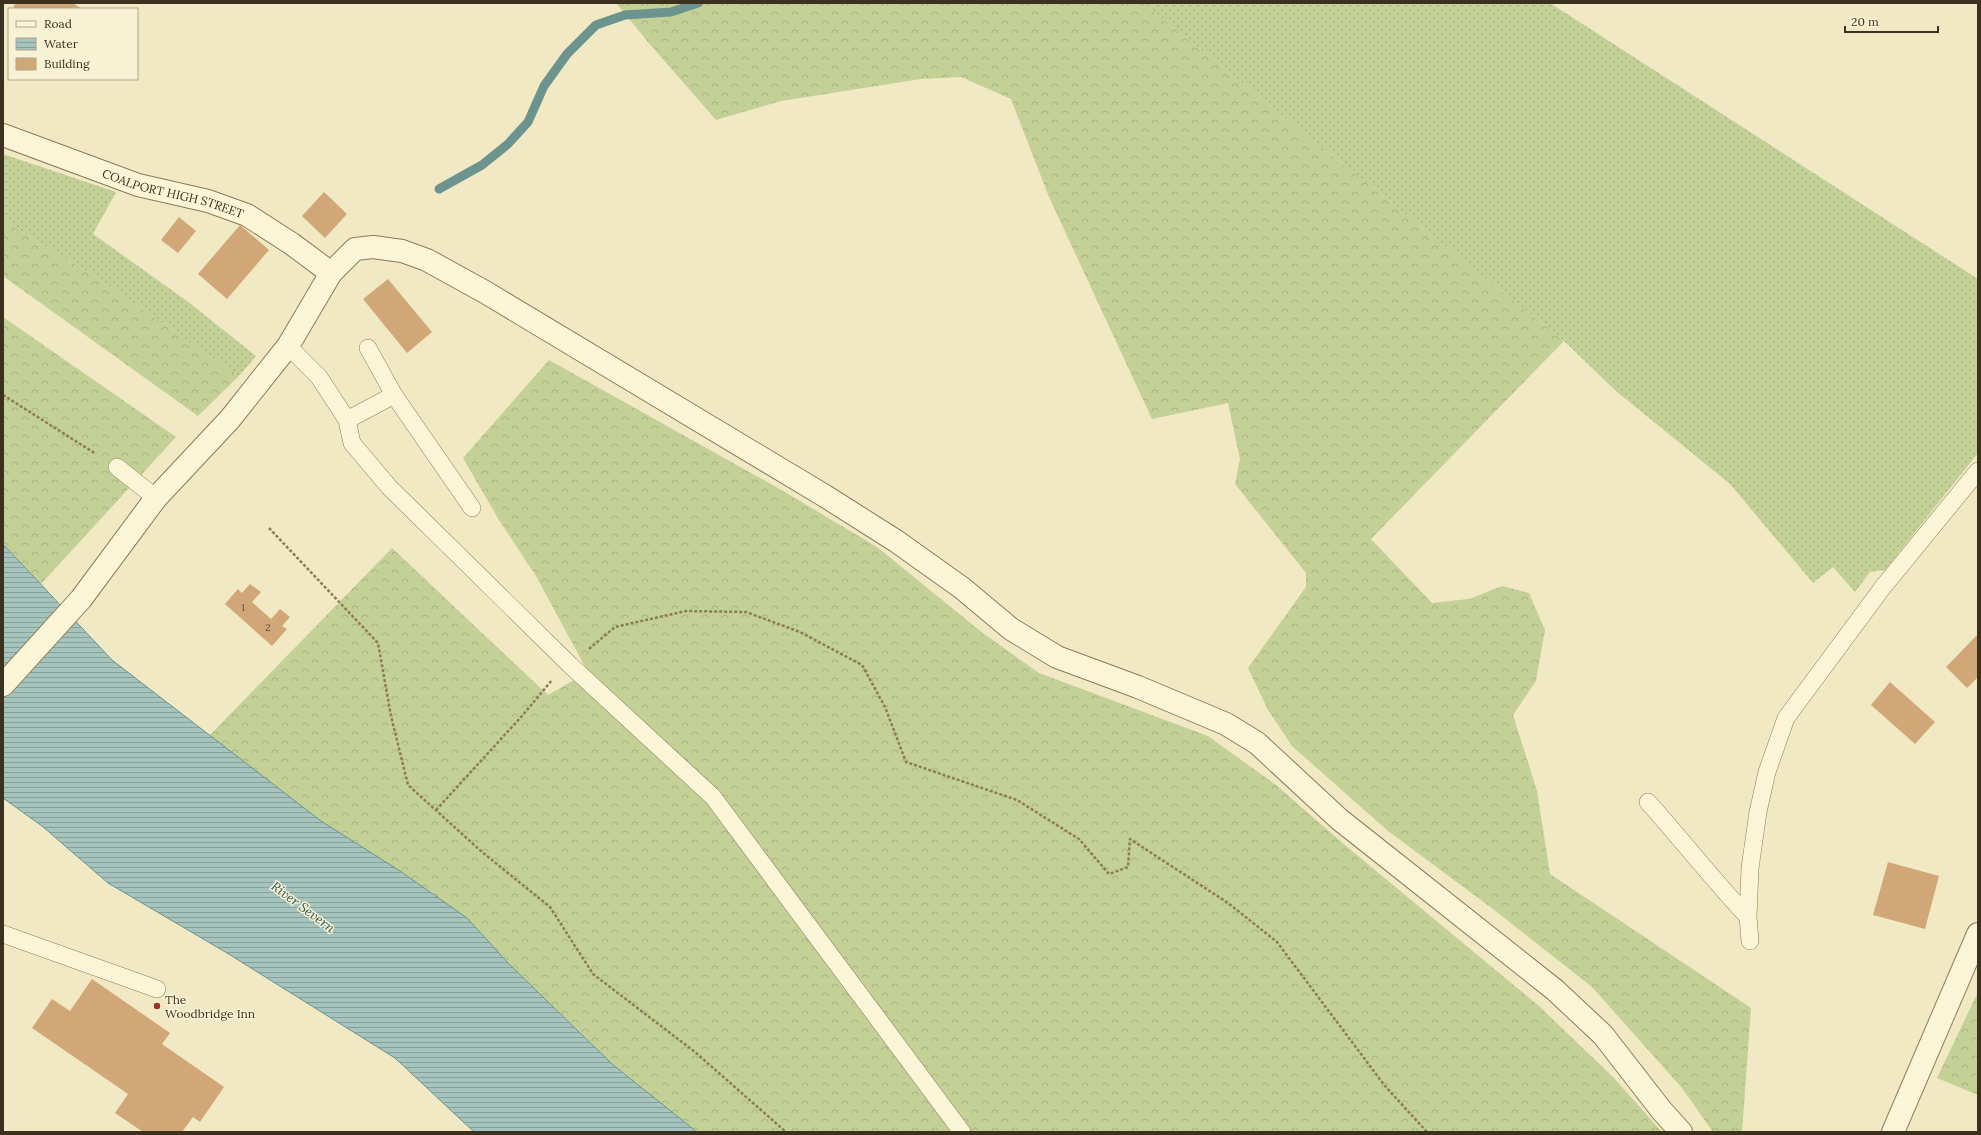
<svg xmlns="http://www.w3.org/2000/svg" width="1981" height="1135" font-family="Lora,serif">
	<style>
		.grass { fill: url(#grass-dots) }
		.forest { fill: url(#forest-crowns) }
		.water { fill: url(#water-rules); stroke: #6c938e }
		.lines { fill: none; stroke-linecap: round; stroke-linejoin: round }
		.stream { stroke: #6c938e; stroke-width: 9 }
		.building { fill: #d2a777 }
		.service-casing { stroke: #8d7b59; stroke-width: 18 }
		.tertiary-casing { stroke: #8d7b59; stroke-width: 24 }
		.path { stroke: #8d7b59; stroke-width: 2.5; stroke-dasharray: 3 2; stroke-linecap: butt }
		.service { stroke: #fbf5d8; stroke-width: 17 }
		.tertiary { stroke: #fbf5d8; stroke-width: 22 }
		.poi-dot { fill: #a03225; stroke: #f8f2d4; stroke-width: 1.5 }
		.labels { text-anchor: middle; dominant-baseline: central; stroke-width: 3; stroke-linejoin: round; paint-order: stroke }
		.number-label { font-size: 10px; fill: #624e34 }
		.street-label { font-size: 12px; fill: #3c301e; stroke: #f8f2d4 }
		.poi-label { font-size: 12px; fill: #3c301e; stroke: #f8f2d4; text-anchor: start }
		.water-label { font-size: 13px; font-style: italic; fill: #2c5a5d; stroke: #f8f2d4 }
	</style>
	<defs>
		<pattern id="grass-dots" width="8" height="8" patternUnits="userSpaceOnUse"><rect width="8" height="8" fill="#c3d096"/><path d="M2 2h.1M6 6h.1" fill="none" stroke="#a8b381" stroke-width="1.8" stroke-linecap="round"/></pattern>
		<pattern id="forest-crowns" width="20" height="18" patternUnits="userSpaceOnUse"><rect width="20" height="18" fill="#c3d096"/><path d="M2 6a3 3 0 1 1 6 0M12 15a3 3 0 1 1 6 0" fill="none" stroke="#a8b381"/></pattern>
		<pattern id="water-rules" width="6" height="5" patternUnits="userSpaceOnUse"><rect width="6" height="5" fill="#a6c4be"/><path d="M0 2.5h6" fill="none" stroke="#88a09a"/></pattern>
	</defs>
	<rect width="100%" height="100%" fill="#f1e9c4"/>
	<path class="grass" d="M1155,3H1550L1978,279V453L1885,570L1870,572L1855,592L1833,567L1813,583L1730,484L1616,391L1564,341L1150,9Z
		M3,154L116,192L93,234L187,301L256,356L239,376L99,279L3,220Z"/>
	<path class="forest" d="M616,3H1155L1150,9L1564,341L1371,539L1432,603L1469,599L1502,586L1529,593L1545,630L1536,681L1513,715L1537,791L1550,874L1751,1008L1742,1132H1713L1682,1088L1592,987L1493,909L1388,831L1292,746L1268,710L1248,668L1306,587V573L1235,484L1240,459L1228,403L1152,419L1049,197L1011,99L961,77L921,79L781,101L716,120L648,42Z
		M3,220L99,279L239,376L198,416L3,276Z
		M3,317L176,437L41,584L3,543Z
		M549,360L778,488L877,547L984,634L1039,673L1208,736L1276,785L1346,846L1539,1006L1615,1079L1662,1132H697L612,1064L508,963L467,918L400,871L321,821L209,736L392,548L548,695L588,672L536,576L499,520L463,458Z
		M1978,992V1095L1937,1078Z"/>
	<path class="water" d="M3,544L112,660L321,821L400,871L467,918L508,963L612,1064L697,1132H474L395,1058L227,953L108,883L42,826L3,798Z"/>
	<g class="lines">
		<path class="stream" d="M439,189L482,165L508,144L528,122L544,86L567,54L596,25L625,15L671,12L698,3"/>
	</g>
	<path class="building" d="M16,3H73L82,9H17L13,7Z
		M324,192L347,214L325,238L302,216Z
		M179,217L196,231L178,253L161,240Z
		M240,225L269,250L227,299L198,274Z
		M388,279L432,332L407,353L363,299Z
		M250,584L261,592L252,602L271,619L280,609L290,617L282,626L287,629L272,646L225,604L238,589L242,593Z
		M1978,634V677L1967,688L1946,667Z
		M1890,682L1935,722L1915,744L1871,705Z
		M1888,862L1939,876L1925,929L1873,915Z
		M92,979L170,1033L162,1044L224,1087L200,1122L193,1117L182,1132H143L115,1113L128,1094L32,1028L52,999L70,1011Z"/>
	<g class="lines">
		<defs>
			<path id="service" d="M288,346L319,377L347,420L352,443L389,487L570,665L713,797L962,1132
				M368,348L394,395L472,508
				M347,420L394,395
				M117,467L156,498
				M1648,802C1682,840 1713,880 1748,917
				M3,934L157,989
				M1750,941L1748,917L1750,868L1758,812L1767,772L1786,718L1883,587L1978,471"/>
			<g id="tertiary">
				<path id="s1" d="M3,135L138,185L208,201L247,215L292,244L331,273"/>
				<path d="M3,685L81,599L156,498L230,419L288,346L331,273L355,249L373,247L402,251L427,260L485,292L825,496L896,541L962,588L1011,629L1057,657L1138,687L1226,724L1257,743L1339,819L1555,990L1603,1035L1662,1111L1681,1132"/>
				<path d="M1893,1132L1978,934"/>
			</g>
		</defs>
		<use href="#service" class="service-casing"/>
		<use href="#tertiary" class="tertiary-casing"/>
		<path class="path" d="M3,395L96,454
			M269,528L378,643L391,716L408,785L482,852L550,907L593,974L695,1052L786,1132
			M589,649L615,627L686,611L746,612L800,632L862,665L885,707L906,762L1017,800L1079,839L1109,874L1128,867L1130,839L1228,903L1277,942L1385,1086L1427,1132
			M436,810L522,716L552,680"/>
		<use href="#service" class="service"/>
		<use href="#tertiary" class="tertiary"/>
	</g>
	<circle class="poi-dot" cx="157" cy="1006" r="4"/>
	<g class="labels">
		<g class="number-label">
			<text x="243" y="607">1</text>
			<text x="268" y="627">2</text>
		</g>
		<g class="street-label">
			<text stroke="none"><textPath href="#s1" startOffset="180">COALPORT HIGH STREET</textPath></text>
		</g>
		<g class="poi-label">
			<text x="165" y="999">The<tspan x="165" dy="14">Woodbridge Inn</tspan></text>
		</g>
		<g class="water-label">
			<text transform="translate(303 907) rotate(37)">River Severn</text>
		</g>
	</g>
	<rect width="1981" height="1135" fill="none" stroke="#3c301e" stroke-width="8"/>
	<rect x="8" y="8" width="130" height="72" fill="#f8f2d4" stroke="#ada48b"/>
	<rect x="16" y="21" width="20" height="6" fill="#fbf5d8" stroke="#ada48b"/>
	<text x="44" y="28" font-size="12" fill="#3c301e">Road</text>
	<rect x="16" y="38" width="20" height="12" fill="url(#water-rules)" stroke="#ada48b"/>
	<text x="44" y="48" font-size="12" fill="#3c301e">Water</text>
	<rect x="16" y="58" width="20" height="12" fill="#d2a777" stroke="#ada48b"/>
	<text x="44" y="68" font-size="12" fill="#3c301e">Building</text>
	<path d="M1845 26v6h93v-6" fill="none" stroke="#3c301e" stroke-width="2"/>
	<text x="1851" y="26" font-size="12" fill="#3c301e" stroke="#f8f2d4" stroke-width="3" paint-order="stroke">20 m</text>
</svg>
